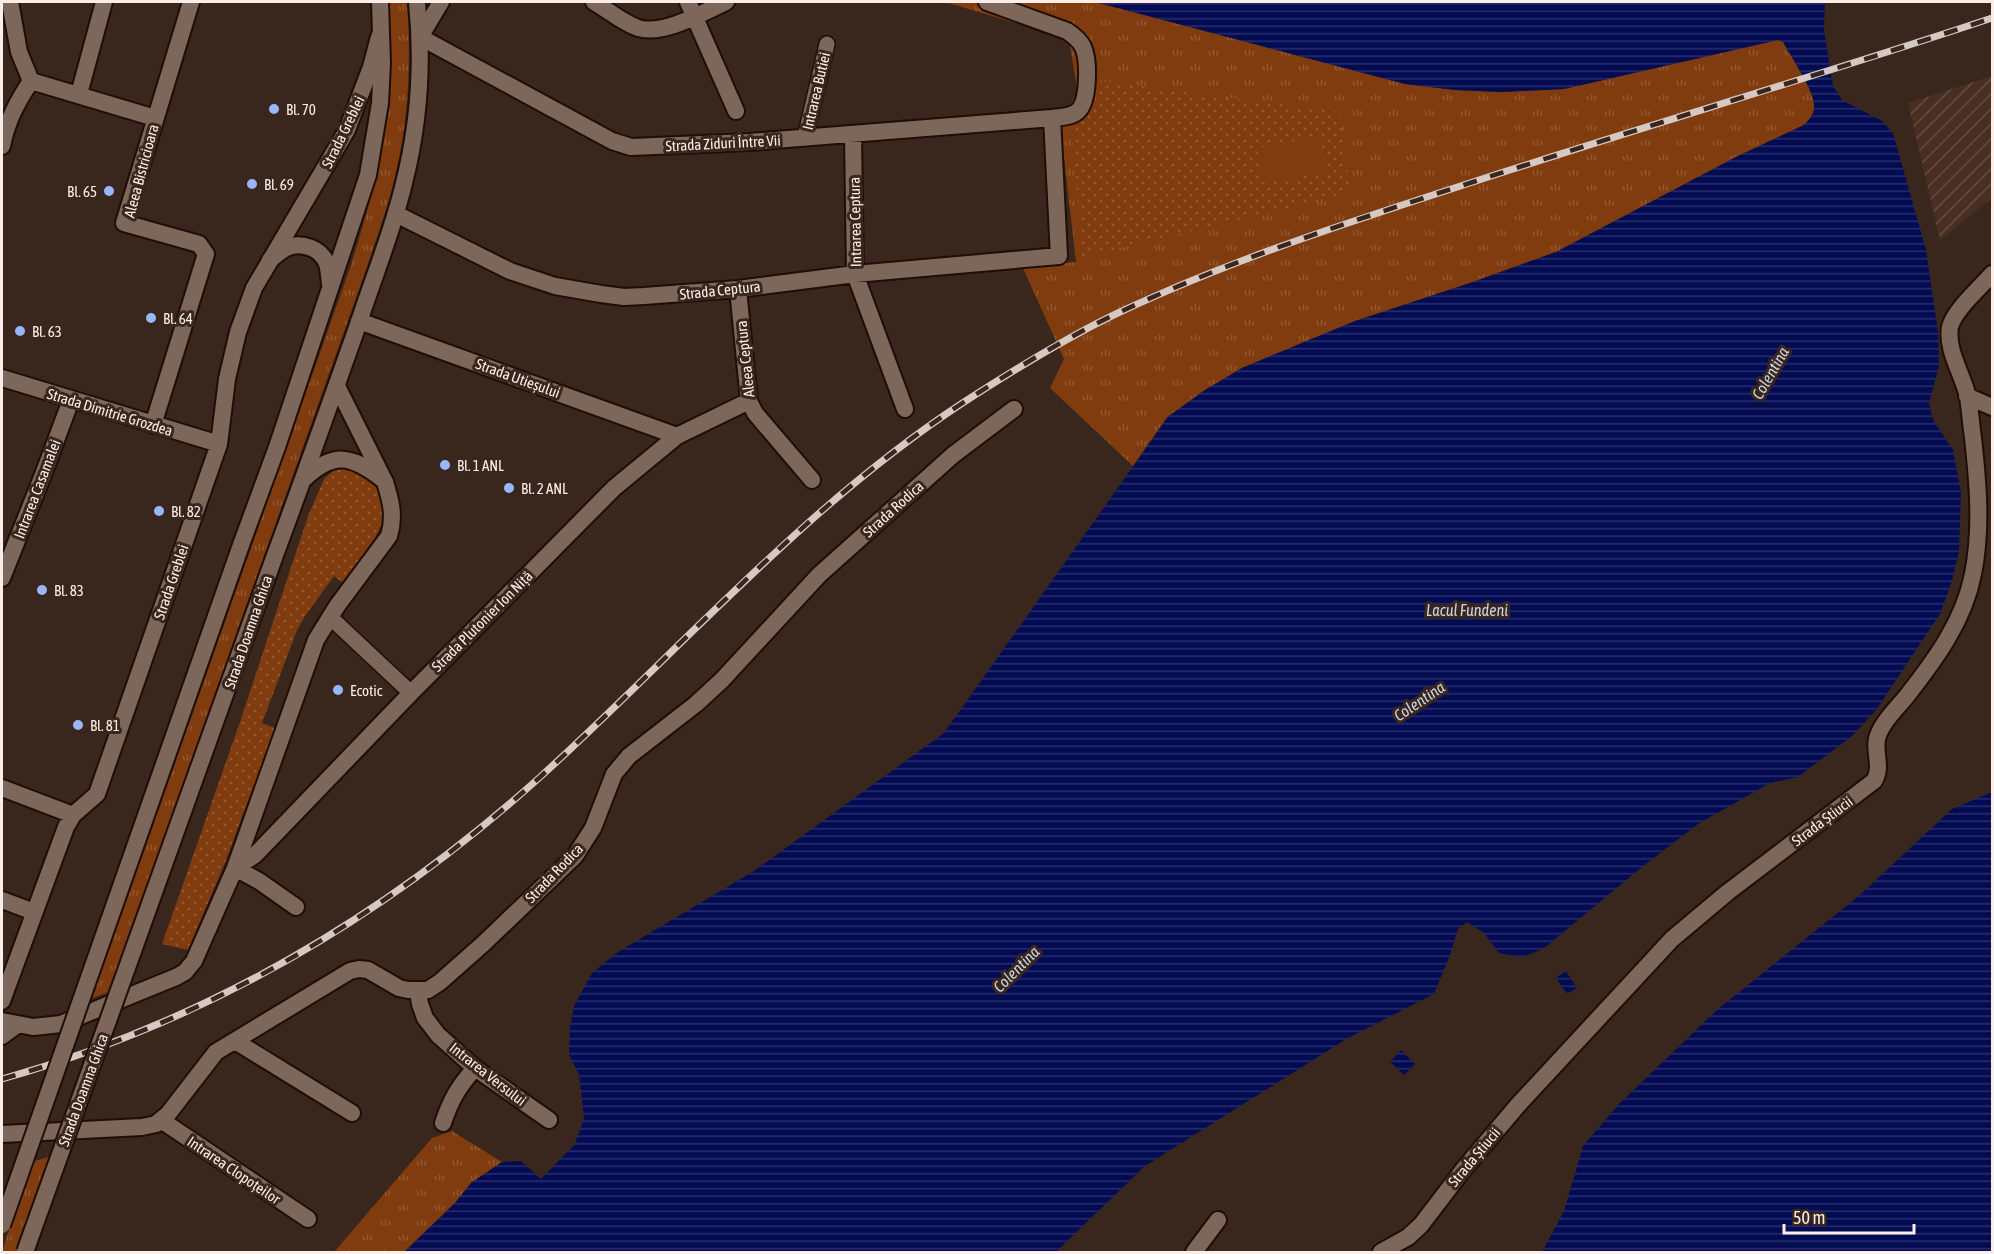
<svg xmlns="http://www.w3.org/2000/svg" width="1994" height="1254" font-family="'Asap Condensed',sans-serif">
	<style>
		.industrial { fill: url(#industrial-furrows) }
		.grass { fill: url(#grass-tufts) }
		.park { fill: url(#park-dots) }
		.pitch { fill: #803c0f }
		.water { fill: url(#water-rules) }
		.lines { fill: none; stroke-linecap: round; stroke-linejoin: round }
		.pedestrian-casing { stroke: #1f0e06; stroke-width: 18 }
		.minor-casing { stroke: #1f0e06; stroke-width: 20 }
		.secondary-casing { stroke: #1f0e06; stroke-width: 20 }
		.pedestrian { stroke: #7d675b; stroke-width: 15 }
		.minor { stroke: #7d675b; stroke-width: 16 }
		.secondary { stroke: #7d675b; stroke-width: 16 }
		.rail-casing { stroke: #d6c8c2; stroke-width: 7 }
		.rail { stroke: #39261c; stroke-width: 4.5; stroke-dasharray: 14; stroke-linecap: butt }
		.secondary-bridge-casing { stroke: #1f0e06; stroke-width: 20; stroke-linecap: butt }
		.secondary-bridge { stroke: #7d675b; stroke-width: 16 }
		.poi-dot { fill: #97b6fd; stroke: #39261c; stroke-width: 2 }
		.labels { text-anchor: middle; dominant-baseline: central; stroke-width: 6; stroke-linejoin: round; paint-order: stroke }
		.street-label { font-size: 15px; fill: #fbeee8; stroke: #39261c }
		.poi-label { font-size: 15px; fill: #fbeee8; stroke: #39261c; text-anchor: start }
		.water-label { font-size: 16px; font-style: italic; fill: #cbd5ea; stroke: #39261c }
	</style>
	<defs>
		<pattern id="industrial-furrows" width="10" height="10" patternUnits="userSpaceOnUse" patternTransform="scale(1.5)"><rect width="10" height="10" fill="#482f22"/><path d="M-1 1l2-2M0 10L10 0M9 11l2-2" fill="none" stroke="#634d42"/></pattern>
		<pattern id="grass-tufts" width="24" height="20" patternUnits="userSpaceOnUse" patternTransform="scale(1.5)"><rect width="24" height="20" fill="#803c0f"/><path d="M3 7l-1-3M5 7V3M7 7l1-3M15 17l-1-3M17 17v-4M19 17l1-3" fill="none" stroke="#935832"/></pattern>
		<pattern id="park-dots" width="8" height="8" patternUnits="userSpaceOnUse" patternTransform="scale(1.5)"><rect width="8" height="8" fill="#803c0f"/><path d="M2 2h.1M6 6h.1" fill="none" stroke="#935832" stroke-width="1.8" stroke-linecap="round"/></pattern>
		<pattern id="water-rules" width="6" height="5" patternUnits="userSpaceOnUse" patternTransform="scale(1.5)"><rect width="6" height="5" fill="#030b53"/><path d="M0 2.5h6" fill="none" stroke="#292f6c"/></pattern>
	</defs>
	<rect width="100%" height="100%" fill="#39261c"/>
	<path class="industrial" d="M1992,76V198L1940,240L1908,103Z"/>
	<path class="grass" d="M388,2H407C411,59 409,116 396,172C388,208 375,243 363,278L109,992L92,998L350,268C367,214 383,160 389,103C392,69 390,35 388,2Z
		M945,2H1095L1405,84L1455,90L1502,92L1564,89L1778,40L1783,42C1790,56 1813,89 1814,104C1815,113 1810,119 1804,125L1736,157L1556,252L1470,283L1355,321L1242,368L1205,390L1167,417L1133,466L1050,388L1064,359L1022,266L1076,262L1061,131L1077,89L1069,39Z
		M452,1131L502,1162L471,1183L455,1203L404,1252H334L432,1138Z
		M53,1156L18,1252H2L31,1162Z"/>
	<path class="park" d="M1099,81L1340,112L1350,193L1082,257L1072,133L1093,109Z
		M344,467C356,468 369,474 376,484C400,520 363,555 342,582L334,576L305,616L297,630L262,723L275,728L226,860L188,950L162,944L240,722L308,516L324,479L333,471Z"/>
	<path class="pitch" d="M1320,137L1326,172L1263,183L1257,148Z"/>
	<path class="water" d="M1095,2H1825L1824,30L1833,86L1842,100L1882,121L1893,133L1926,250L1938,332L1939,366L1929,403L1933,420L1953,450L1961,492L1959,551L1952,581L1940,614L1876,710L1852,736L1798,777L1770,783L1698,824L1642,867L1543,949L1522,957L1499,953L1484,933L1467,922L1458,929L1450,955L1434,994L1348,1038L1145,1166L1056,1252H404L455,1203L471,1183L502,1162L521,1161L541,1179L575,1144L584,1118L579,1074L569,1055L570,1027L574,1006L592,973L618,952L754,871L944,733L1168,417L1205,390L1242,368L1355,321L1470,283L1556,252L1736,157L1804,125C1810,119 1815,113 1814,104C1813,89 1791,56 1783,42L1778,40L1564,89L1501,92L1455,90L1405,84Z
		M1992,792V1252H1542L1564,1211L1583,1146L1619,1104L1718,1009L1860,895L1952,809Z
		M1566,971L1577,988L1567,994L1556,978Z
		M1401,1050L1415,1064L1404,1075L1390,1062Z"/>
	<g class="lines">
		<defs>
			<path id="pedestrian" d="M805,138L827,44
				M330,617L411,693"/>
			<path id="minor" d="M10,2L19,52L31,81L155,118
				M441,2L420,37L612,141L631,147L750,142L1052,118C1060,117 1072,117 1078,111C1089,101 1089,60 1083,47C1080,40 1073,35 1067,31L987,2
				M594,2C608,10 623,23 638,28C663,36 704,12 726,2
				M688,2L736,111
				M79,94L104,2
				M853,135L855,274L905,409
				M2,146C7,121 17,102 31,81
				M396,214L510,271L555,286L601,294L624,297L644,296L738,289L855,274L1059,256L1052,118
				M738,289L749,401L755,413L812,480
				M359,321L677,436
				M2,378L219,444
				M1967,396L1992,407
				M153,425L206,254L199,244L124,223L191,2
				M2,578L43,475L71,400
				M2,788L73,815
				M2,900L34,912
				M296,907L259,881L235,868L255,855L411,693L614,488L677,436L749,401
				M418,991L420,1004L425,1018L438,1035L475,1068L549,1120
				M2,1001L66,827L73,815L97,794L219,444L227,379L238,332L254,288L347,130L371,67L379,37
				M2,1021L33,1027L61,1024L176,977L185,972L194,961L235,868L316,640L337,606L389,536C395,517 391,501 385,482
				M2,1036L17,1025
				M235,1041L352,1113
				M161,1120L308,1219
				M443,1123C451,1099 459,1086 475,1068
				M2,1134L142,1127L156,1124L168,1114L216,1052L350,971L359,969L368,970L399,988L408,990H428L440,982L483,944L575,856L593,828L614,774L629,756L696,704L722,680L819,575L953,455L1014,409
				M1194,1252L1218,1220
				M1381,1252L1408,1237L1421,1225L1463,1170L1518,1105L1672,939L1728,892L1874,781C1884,765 1871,749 1879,733C1884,720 1897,708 1906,697C1935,660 1964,621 1973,574C1982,529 1978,483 1973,438C1971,424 1970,410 1968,397C1963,375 1946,350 1950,327C1954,310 1981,287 1992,274"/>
			<path id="secondary" d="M270,260C275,256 280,251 286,248C301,241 321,248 327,264C329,270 329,277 330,284
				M337,386L385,482
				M303,480C333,451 351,455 382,479
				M241,545L277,447L368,175L380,103L382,63L380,2
				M274,558C303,480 331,401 359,322C374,276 393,230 404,183C419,124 423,61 417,2"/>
		</defs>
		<use href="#pedestrian" class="pedestrian-casing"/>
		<use href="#minor" class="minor-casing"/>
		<use href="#secondary" class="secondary-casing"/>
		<use href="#pedestrian" class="pedestrian"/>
		<use href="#minor" class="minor"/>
		<use href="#secondary" class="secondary"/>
		<defs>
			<path id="rail" d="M2,1079C205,1022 382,919 539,778C678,652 803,508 961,404C1012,371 1065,338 1120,312C1235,258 1356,220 1476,181C1648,125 1821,75 1992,18"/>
		</defs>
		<use href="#rail" class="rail-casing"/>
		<use href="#rail" class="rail"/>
		<defs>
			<path id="secondary-bridge" d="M2,1225L241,545
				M25,1252L274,558"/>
		</defs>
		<use href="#secondary-bridge" class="secondary-bridge-casing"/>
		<use href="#secondary-bridge" class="secondary-bridge"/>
	</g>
	<g class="poi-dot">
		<circle cx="274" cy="109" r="6"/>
		<circle cx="252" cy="184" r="6"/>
		<circle cx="109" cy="191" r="6"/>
		<circle cx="151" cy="318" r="6"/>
		<circle cx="20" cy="331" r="6"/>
		<circle cx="445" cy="465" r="6"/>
		<circle cx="509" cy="488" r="6"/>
		<circle cx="159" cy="511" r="6"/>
		<circle cx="42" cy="590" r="6"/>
		<circle cx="338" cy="690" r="6"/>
		<circle cx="78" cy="725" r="6"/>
	</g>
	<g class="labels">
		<g class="street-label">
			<text transform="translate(816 91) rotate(-77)">Intrarea Butiei</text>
			<text transform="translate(343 132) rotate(-64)">Strada Greblei</text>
			<text transform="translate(723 143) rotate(-3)">Strada Ziduri Între Vii</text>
			<text transform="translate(141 171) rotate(-75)">Aleea Bistricioara</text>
			<text transform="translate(855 222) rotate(-91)">Intrarea Ceptura</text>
			<text transform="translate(720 290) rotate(-6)">Strada Ceptura</text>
			<text transform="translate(745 359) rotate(-96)">Aleea Ceptura</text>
			<text transform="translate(518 378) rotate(20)">Strada Utieșului</text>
			<text transform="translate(110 412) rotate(17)">Strada Dimitrie Grozdea</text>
			<text transform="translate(37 489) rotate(-69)">Intrarea Casamalei</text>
			<text transform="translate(893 509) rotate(-42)">Strada Rodica</text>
			<text transform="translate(171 582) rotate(-71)">Strada Greblei</text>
			<text transform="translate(482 621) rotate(-45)">Strada Plutonier Ion Niță</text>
			<text transform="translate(248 632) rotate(-71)">Strada Doamna Ghica</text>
			<text transform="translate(1822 821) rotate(-37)">Strada Știucii</text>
			<text transform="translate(554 873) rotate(-46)">Strada Rodica</text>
			<text transform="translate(488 1074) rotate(38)">Intrarea Versului</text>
			<text transform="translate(83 1090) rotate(-70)">Strada Doamna Ghica</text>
			<text transform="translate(1474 1157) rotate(-50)">Strada Știucii</text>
			<text transform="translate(234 1170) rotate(34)">Intrarea Clopoțeilor</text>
		</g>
		<g class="poi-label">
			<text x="286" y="109">Bl. 70</text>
			<text x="264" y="184">Bl. 69</text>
			<text x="97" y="191" text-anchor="end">Bl. 65</text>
			<text x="163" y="318">Bl. 64</text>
			<text x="32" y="331">Bl. 63</text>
			<text x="457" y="465">Bl. 1 ANL</text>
			<text x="521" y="488">Bl. 2 ANL</text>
			<text x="171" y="511">Bl. 82</text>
			<text x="54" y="590">Bl. 83</text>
			<text x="350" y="690">Ecotic</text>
			<text x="90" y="725">Bl. 81</text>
		</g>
		<g class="water-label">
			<text transform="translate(1770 373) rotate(-60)">Colentina</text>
			<text x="1467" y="610">Lacul Fundeni</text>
			<text transform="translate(1419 701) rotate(-34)">Colentina</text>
			<text transform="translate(1016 969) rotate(-45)">Colentina</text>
		</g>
	</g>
	<rect width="1994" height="1254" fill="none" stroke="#fbeee8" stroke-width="6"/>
	<path d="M1784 1224v9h130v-9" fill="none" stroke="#fbeee8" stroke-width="3"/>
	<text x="1793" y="1224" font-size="18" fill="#fbeee8" stroke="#39261c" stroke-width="4.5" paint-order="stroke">50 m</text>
</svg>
